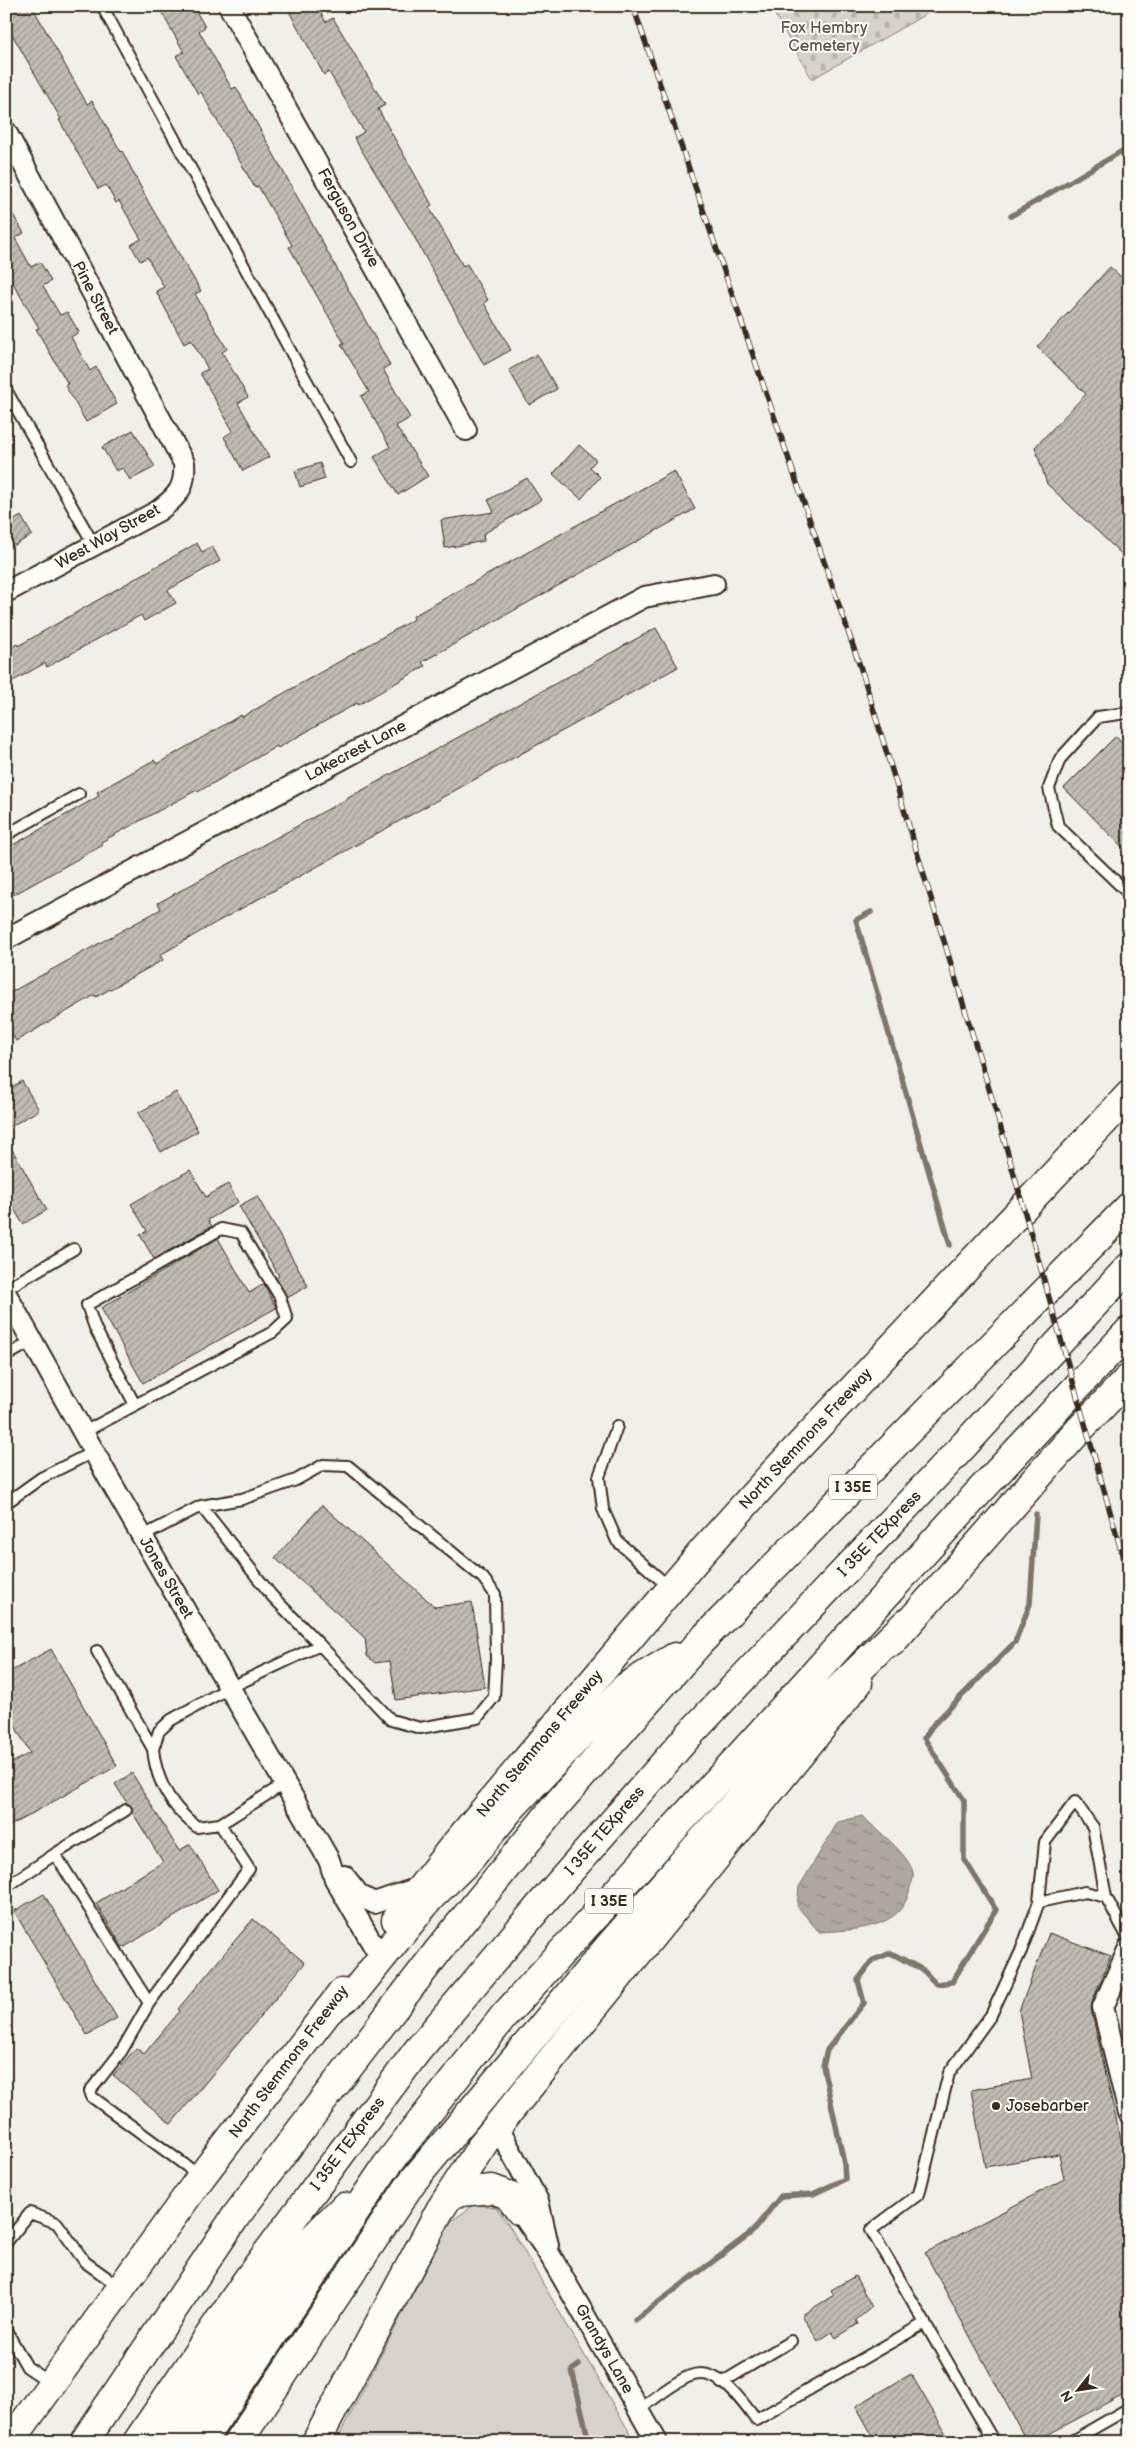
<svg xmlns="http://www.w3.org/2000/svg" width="1135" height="2448" font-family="'Balsamiq Sans',sans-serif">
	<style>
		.green { fill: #d7d2cc; stroke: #897e75 }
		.cemetery { fill: url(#cemetery-stones); stroke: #897e75 }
		.water { fill: url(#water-ripples); stroke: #80746b }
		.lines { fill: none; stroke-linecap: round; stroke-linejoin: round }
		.stream { stroke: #80746b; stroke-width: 5.5 }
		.building { fill: url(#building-hatch); stroke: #3b2a1e }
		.lane-casing { stroke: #3b2a1e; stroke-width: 14 }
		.street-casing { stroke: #3b2a1e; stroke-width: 24 }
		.secondary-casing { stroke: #3b2a1e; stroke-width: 31 }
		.highway-casing { stroke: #3b2a1e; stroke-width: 31 }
		.lane { stroke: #fdfcf7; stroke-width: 10 }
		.street { stroke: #fdfcf7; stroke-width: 20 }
		.secondary { stroke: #fdfcf7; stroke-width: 28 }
		.highway { stroke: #fdfcf7; stroke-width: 28 }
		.rail-casing { stroke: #3b2a1e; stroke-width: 5.5 }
		.rail { stroke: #fdfcf7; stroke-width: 4; stroke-dasharray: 11; stroke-linecap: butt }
		.poi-dot { fill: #3b2a1e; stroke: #fdfcf7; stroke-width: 2 }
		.labels { text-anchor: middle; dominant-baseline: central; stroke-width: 4; stroke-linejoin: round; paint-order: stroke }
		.shield { fill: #fdfcf7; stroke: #75695f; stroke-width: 1 }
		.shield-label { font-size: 15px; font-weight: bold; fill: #3b2a1e }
		.park-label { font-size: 16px; fill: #62544a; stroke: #fdfcf7 }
		.street-label { font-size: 16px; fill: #3b2a1e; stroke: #fdfcf7 }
		.poi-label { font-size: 16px; fill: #3b2a1e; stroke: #fdfcf7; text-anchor: start }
	</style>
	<defs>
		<pattern id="cemetery-stones" width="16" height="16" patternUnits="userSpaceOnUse" patternTransform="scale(1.25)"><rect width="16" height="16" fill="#d7d2cc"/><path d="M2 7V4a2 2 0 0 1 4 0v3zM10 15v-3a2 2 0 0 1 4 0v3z" fill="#b9b4af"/></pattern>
		<pattern id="water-ripples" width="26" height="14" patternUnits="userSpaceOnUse" patternTransform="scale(1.25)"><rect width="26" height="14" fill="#aea69f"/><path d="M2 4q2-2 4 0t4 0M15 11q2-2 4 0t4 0" fill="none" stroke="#8f8781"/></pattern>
		<pattern id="building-hatch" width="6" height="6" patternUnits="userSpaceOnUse" patternTransform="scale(1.25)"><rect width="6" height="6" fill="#c1bcb4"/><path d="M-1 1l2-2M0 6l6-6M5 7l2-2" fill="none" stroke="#9e9992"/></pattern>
	</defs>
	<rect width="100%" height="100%" fill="#f1efea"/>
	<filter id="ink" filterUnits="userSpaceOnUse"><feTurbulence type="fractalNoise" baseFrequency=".02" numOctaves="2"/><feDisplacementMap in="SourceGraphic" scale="10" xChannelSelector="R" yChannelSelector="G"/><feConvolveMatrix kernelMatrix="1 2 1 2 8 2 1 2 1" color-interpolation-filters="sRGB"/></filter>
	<g filter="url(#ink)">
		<path class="green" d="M474,2205L496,2207L510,2227L635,2442H336L450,2222Z"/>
		<path class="cemetery" d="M770,6H940L812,79Z"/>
		<path class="water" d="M862,1816C876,1829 910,1855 913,1873C914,1878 911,1884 910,1888C903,1930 853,1930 819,1932L797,1906L799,1887L838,1822Z"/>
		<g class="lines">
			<path class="stream" d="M1011,216L1129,147
				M871,912L856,920L950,1245
				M635,2320L752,2232L781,2196L813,2194L845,2179L844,2163L823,2066L827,2050L864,2003L858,1980L873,1960L891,1953L923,1970L936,1984L952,1982L996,1910L964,1859V1800L924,1738L933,1725L1015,1642L1030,1604L1036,1514
				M579,2365L572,2370L589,2442"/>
		</g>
		<path class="building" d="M16,6H32L87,104L92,101L121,152L122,151L150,205L201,291L195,294L227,349L222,352L248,397L238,403L269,457L243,471L224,437L233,431L200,373L208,369L191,340L184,344L156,291L164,287L147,257L140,261L131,245L141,239L119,201L116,203L106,185L98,189L59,120L61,119L6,24V12Z
			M158,6H193L205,27L199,31L232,89L236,87L257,124L390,365L383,369L410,418L396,426L428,476L398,495L374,457L390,447L361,396L369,392L341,344L344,343L289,247L292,245L258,186L255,188L201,92L198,94L176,56L184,52Z
			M286,6H317L326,22L333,18L385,105L378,109L432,205L429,207L463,266L467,264L488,300L484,303L511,350L484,365L411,231L354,138L364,132L329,72L324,75Z
			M6,203L24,233L15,238L31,267L40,262L51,281L43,286L60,315L67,312L79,332L71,337L90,371L96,367L117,404L86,422L65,385L68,384L36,329L39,328L6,271Z
			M1110,267L1129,284V561L1047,484L1035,447L1086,394L1037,347Z
			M537,354L557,389L529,405L509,370Z
			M133,430L155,467L130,480L123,468L116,471L102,447Z
			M579,445L596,460L590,467L600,477L581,499L553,474Z
			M320,463L325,479L300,487L295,471Z
			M674,471L695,509L422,662L425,666L358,705L357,703L278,748L277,746L198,792L197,790L101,842L103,845L6,899V849L99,796L97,792L154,760L157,764L241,715L242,717L414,619L413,616Z
			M527,478L541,500L483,534L484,541L445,548L441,520L494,512L488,500Z
			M21,516L32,535L6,550V525Z
			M197,543L202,552L212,546L220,561L168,590L176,603L144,621L141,615L47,667L45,663L6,685V650L17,644L18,646Z
			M656,628L678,667L217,922L160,955L163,960L96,997L95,995L16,1041L6,1025V995L161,909L158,903Z
			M1116,736L1129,749V854L1064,788Z
			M22,1081L39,1110L6,1129V1091Z
			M176,1092L198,1131L161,1152L138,1113Z
			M6,1139L47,1210L23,1224L6,1196Z
			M190,1170L206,1197L228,1184L238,1202L208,1220L212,1226L154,1259L140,1235L147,1231L131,1204Z
			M257,1196L308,1286L287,1298L276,1278L279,1276L239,1206Z
			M218,1238L249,1293L264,1284L276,1308L143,1383L101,1308Z
			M322,1505L435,1607L472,1602L485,1687L396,1700L390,1661L375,1663L367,1656L365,1638L275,1558Z
			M51,1649L117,1766L6,1828V1766L30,1753L6,1710V1674Z
			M132,1773L179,1851L190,1844L218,1890L123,1948L96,1903L163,1862L132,1812V1807L127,1803L115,1784Z
			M44,1894L117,2018L87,2035L14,1911Z
			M253,1919L305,1963L171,2124L113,2075L136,2048L144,2054L180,2011L178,2009Z
			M1049,1933L1111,1956L1092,2002L1091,2009L1129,2175V2391L1034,2442H1027L925,2253L1064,2179L1059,2154L985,2167L971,2090L1032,2079L1019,2011Z
			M855,2276L872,2307L856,2320L858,2324L836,2338L832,2332L818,2341L802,2315L834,2295L831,2290Z
			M911,2374L951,2442H876L856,2406Z"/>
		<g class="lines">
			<defs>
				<path id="lane" d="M102,6L351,462
					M6,390L94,545
					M1129,714L1126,713L1098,717L1060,759L1049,788L1058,826L1129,894
					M6,835L79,794
					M6,1289L74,1249
					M6,1356L33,1341
					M617,1426L599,1477L603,1509L617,1541L670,1588
					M84,1432L273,1332L287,1319L280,1297L241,1233L221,1229L87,1305L95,1328L135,1405
					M6,1503L41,1478L95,1451
					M201,1506L272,1596L320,1645
					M143,1536L201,1506L242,1499L296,1480L323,1465L348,1466L483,1578L495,1594L496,1660L494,1697L477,1718L420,1728L391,1720L320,1645L229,1688L171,1720L159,1731L153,1749
					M97,1651L153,1749C156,1781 171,1807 197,1827L220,1824L284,1784
					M126,1810L55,1854L149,2003
					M6,1887L55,1854
					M1039,1902L1045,1842L1075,1802L1093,1827L1106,1897
					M200,2176L92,2097L90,2091L121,2052L149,2003L249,1869L220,1824
					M6,2243L30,2213L57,2223L85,2262L120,2287
					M6,2330L27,2367L51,2383
					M721,2383L791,2341
					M638,2410C655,2399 672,2383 690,2376C718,2365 742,2401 756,2420L925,2323
					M994,2442L871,2230L919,2194L949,2073L991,2015L1021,1951L1039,1902L1085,1892L1106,1897L1129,1940
					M1070,2442L1129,2408"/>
				<path id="street" d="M229,6L466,430
					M6,132L184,463C186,488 177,497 158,511L6,592
					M6,939L644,597L714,584
					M6,1294L108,1477L329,1860L335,1879L375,1948
					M344,1876L359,1895L374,1903L421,1887
					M1129,1948L1103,2007L1129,2113
					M497,2126L538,2201L548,2245
					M520,2211L551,2257L657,2442"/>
				<path id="secondary" d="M892,1642L1079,1430L1129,1378
					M396,1920L452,1848L703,1551L770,1477L1129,1095
					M451,2193L492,2189L508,2195L520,2211
					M10,2442L201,2177L342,1993
					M316,2442L440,2210L485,2141L858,1683"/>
				<path id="highway" d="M328,2011L356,1990L430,1898L468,1861L511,1808L626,1687L675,1657
					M84,2442L236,2216L302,2128L438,1951L558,1803L701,1641L1129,1207
					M137,2442L247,2280L417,2051L542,1903L688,1736L954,1456L1129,1267
					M170,2442L301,2250L344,2207
					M201,2442L387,2165L504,2016L979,1492L1129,1331
					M238,2442L412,2182L610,1945L817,1710L906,1623"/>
			</defs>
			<use href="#lane" class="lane-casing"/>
			<use href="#street" class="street-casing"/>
			<use href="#secondary" class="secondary-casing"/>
			<use href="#highway" class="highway-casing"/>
			<use href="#lane" class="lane"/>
			<use href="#street" class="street"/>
			<use href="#secondary" class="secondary"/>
			<use href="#highway" class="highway"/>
			<defs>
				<path id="rail" d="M633,6L863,675L997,1115L1129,1578"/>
			</defs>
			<use href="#rail" class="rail-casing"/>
			<use href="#rail" class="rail"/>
		</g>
	</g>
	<circle class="poi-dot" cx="996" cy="2106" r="5"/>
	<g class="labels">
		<g class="shield">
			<rect x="829" y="1474.5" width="48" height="25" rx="4"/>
			<rect x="585" y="1888.5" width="48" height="25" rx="4"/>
		</g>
		<g class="shield-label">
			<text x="853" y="1487">I 35E</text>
			<text x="609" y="1901">I 35E</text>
		</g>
		<g class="park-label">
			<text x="824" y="28">Fox Hembry<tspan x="824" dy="18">Cemetery</tspan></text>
		</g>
		<g class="street-label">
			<text transform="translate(348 218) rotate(61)">Ferguson Drive</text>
			<text transform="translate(95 298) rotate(62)">Pine Street</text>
			<text transform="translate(108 537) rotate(-29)">West Way Street</text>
			<text transform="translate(356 751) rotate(-28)">Lakecrest Lane</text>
			<text transform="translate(806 1439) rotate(-47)">North Stemmons Freeway</text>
			<text transform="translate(880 1534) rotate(-46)">I 35E TEXpress</text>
			<text transform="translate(166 1578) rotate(60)">Jones Street</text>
			<text transform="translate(540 1744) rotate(-50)">North Stemmons Freeway</text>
			<text transform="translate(605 1831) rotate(-49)">I 35E TEXpress</text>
			<text transform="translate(289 2062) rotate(-53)">North Stemmons Freeway</text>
			<text transform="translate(348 2144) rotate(-53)">I 35E TEXpress</text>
			<text transform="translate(604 2349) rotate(60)">Grandys Lane</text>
		</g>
		<g class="poi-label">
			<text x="1006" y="2106">Josebarber</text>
		</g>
	</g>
	<rect width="1135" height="2448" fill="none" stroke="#fdfcf7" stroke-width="25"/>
	<rect x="12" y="12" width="1110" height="2423" fill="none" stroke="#3b2a1e" stroke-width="2" filter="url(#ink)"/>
	<g transform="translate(1078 2390) rotate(240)" stroke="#fdfcf7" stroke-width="4" paint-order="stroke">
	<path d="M0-4L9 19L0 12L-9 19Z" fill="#3b2a1e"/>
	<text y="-8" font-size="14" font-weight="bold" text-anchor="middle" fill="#3b2a1e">N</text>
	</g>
</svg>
